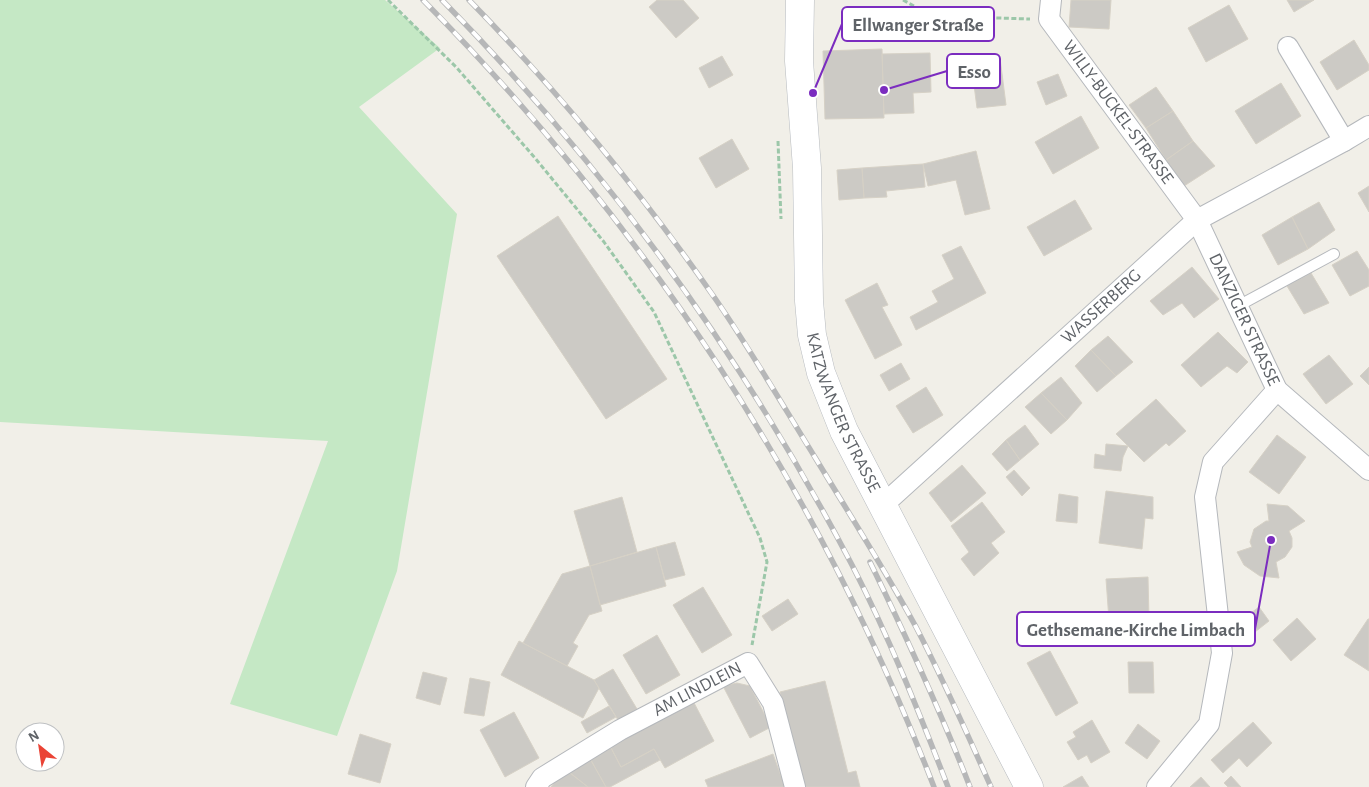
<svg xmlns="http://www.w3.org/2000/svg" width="1369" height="787" font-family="'Alegreya Sans',sans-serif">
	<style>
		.green { fill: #c5e8c5 }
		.building { fill: #cccac5; stroke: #d6d1c6 }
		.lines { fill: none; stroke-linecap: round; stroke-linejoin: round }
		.lane-casing { stroke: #b5b8bc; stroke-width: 12 }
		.street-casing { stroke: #b5b8bc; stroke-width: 22 }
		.secondary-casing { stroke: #b6babf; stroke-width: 29 }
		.path { stroke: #9cc7a9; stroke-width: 3; stroke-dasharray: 5 2.5; stroke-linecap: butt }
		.lane { stroke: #fff; stroke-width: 10 }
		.street { stroke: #fff; stroke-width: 20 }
		.secondary { stroke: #fff; stroke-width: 28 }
		.rail-casing { stroke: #b6b7b8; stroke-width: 5.5 }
		.rail { stroke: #fff; stroke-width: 4; stroke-dasharray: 11; stroke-linecap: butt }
		.labels { text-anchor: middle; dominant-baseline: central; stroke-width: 5; stroke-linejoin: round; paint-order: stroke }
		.street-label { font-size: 18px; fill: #5f6368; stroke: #fff }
		.leader { fill: none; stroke: #7b2cbf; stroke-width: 2 }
		.callout-dot { fill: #7b2cbf; stroke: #fff; stroke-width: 2 }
		.callout { fill: #fff; stroke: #7b2cbf; stroke-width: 2 }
		.callout-label { font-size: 19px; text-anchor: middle; font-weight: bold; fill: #5f6368 }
	</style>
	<rect width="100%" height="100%" fill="#f1efe8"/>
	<path class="green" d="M0,0H385L440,48L359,107L457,214L397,571L337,736L230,704L328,441L0,422Z"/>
	<path class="building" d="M657,0H683L699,18L676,38L649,7Z
		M1071,0H1111L1109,29L1069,27Z
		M1287,0H1314L1294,12Z
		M1229,5L1248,39L1206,62L1188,28Z
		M1354,40L1369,65V70L1337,90L1320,62Z
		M882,49L884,118L825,119L823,51Z
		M930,53L931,92L913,93L914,113L884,114L882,54Z
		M722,56L733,75L709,88L699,68Z
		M1000,58L1006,105L977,108L971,62Z
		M1058,74L1067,96L1046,105L1037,82Z
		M1281,83L1301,116L1256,144L1235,111Z
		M1156,87L1173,111L1146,128L1129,105Z
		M1173,111L1193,141L1166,160L1146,128Z
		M1081,116L1099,148L1053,174L1035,142Z
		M732,139L749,169L716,188L699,158Z
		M1193,141L1215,166L1184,186L1166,160Z
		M976,151L990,209L965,215L956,180L928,186L923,164Z
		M923,164L925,187L886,191L887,197L864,198L862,168Z
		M862,168L864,198L839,200L837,170Z
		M1369,186V212L1358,193Z
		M1075,200L1092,229L1044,256L1027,227Z
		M1319,202L1335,230L1308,249L1292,217Z
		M558,216L667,379L606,419L497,256Z
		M1292,217L1308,249L1278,265L1262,235Z
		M961,246L986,293L916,330L910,317L938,302L932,291L954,279L942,255Z
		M1357,251L1369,270V286L1350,296L1332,265Z
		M1192,267L1219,299L1194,318L1182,303L1163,315L1150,301Z
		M1311,273L1329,303L1304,314L1287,286Z
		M877,283L888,305L882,307L902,345L875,359L845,300Z
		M1218,332L1248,362L1237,373L1227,366L1201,387L1181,365Z
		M1108,336L1133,362L1116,376L1091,350Z
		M1091,350L1116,376L1097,392L1075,366Z
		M1329,355L1353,384L1326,404L1303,374Z
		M901,363L910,379L889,391L880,375Z
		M1369,367V385L1360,376Z
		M1061,377L1082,403L1067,420L1041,393Z
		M926,387L943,415L913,433L896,406Z
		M1041,393L1067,420L1051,434L1025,407Z
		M1156,399L1186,431L1169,446L1166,443L1144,462L1116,434Z
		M1025,425L1039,444L1020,460L1006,440Z
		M1277,435L1306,457L1279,494L1249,472Z
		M1006,440L1020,460L1007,471L992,454Z
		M1106,444L1128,446L1123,457L1121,471L1094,468L1095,454L1105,456Z
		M962,465L986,493L951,522L929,493Z
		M1014,470L1030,488L1022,496L1006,477Z
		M1106,491L1153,497V519L1145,518L1142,549L1099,543Z
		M1059,494L1078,497L1077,523L1056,521Z
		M622,497L637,552L590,566L574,511Z
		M982,502L1005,532L991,543L999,553L974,576L961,559L969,552L951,526Z
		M1267,504L1288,506L1305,521L1289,531L1292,538V547L1285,557L1276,562L1279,578L1260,576L1244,565L1237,552L1252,547L1250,542L1254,529L1266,521H1269Z
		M675,542L685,575L665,580L656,547Z
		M656,547L666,586L600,605L590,566Z
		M590,566L602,611L589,615L573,643L578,646L567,666L523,643L562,574Z
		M1148,577L1149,620H1109L1106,579Z
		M703,587L732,635L702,653L673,605Z
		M788,599L798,614L772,631L762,616Z
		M1259,607L1269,621L1246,639L1235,625Z
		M1297,618L1316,639L1291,661L1273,640Z
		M1368,619H1369V671L1344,655Z
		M657,635L680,675L646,694L623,655Z
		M519,641L594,680L599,688L583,718L501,675Z
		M1050,651L1078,703L1056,716L1027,663Z
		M1128,662H1153L1154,693H1129Z
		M613,669L637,709L618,720L594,680Z
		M423,672L447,678L440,705L416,698Z
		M470,678L490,682L484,716L464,713Z
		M825,681L848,773L856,771L860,787H804L780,692Z
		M737,683L750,686L771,727L750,738L723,686Z
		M692,699L714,741L665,768L654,749L621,767L609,744Z
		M609,706L616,717L587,733L581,722Z
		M514,712L539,758L505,777L480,730Z
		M1092,720L1110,752L1091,763L1087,755L1078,760L1067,742L1076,737L1073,732Z
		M1253,722L1272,743L1247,767L1239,758L1223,773L1211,760Z
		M1138,724L1160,741L1147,759L1125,743Z
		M360,734L391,744L380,783L348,774Z
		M609,744L621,767L654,749L660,760L610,787H606L588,755Z
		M773,754L785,787H708L705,780Z
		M588,755L606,787H588L565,769Z
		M565,769L588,787H551Z
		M1082,776L1089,787H1063Z
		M1231,776L1241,787H1228L1224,783Z
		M1201,777L1210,787H1190Z"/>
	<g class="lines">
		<defs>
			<path id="lane" d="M1238,306L1334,254"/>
			<g id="street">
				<path id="s1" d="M1051,0L1049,19L1197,220L1277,390L1369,470"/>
				<path d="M1288,47L1344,141"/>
				<path id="s2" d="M883,505L1197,220L1344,141L1369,126"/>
				<path id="s3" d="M536,787L542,778L620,730L748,663L773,703L795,787"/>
				<path d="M1157,787L1209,724L1222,653L1205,497L1213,462L1277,390"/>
			</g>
			<g id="secondary">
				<path id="s4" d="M800,0L799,61L807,168L809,301L812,335L821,373L844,431L1029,787"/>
			</g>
		</defs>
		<use href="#lane" class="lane-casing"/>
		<use href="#street" class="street-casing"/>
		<use href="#secondary" class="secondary-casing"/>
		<path class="path" d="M388,0L457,68L535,158L604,242L654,312L760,538L767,562L752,645
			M903,0L932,16L1030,19
			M778,141L781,219"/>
		<use href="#lane" class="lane"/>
		<use href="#street" class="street"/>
		<use href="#secondary" class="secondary"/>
		<defs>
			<path id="rail" d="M423,0C646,225 820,491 934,787
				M442,0C606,167 744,358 852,565C889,637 919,712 948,787
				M469,0C558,91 639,190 712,294C749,347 782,404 816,459C850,515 885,570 916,627C943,679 967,733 991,787
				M870,562C906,636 940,710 970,787"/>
		</defs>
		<use href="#rail" class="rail-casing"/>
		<use href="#rail" class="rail"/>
	</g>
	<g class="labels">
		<g class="street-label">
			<text stroke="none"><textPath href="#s1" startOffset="135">WILLY-BUCKEL-STRASSE</textPath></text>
			<text stroke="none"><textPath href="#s2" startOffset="295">WASSERBERG</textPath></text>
			<text stroke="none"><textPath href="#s1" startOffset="379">DANZIGER STRASSE</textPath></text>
			<text stroke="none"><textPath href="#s4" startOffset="419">KATZWANGER STRASSE</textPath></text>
			<text stroke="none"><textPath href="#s3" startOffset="190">AM LINDLEIN</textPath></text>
		</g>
	</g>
	<path class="leader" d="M813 93L842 24M884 90L947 71M1271 540L1255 629"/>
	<g class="callout-dot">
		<circle cx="813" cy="93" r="5"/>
		<circle cx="884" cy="90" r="5"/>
		<circle cx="1271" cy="540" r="5"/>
	</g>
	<g class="callout">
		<rect x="842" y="7" width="152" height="34" rx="5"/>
		<rect x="947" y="54" width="53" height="34" rx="5"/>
		<rect x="1017" y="612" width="238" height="34" rx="5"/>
	</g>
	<g class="callout-label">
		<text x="918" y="31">Ellwanger Straße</text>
		<text x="974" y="78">Esso</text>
		<text x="1136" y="636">Gethsemane-Kirche Limbach</text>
	</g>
	<g transform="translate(40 747) rotate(330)"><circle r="24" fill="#ffffff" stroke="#bfc1c3"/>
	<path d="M0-4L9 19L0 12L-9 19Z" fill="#ea4335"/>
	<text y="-8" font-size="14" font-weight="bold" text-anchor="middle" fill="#5f6368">N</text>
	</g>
</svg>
